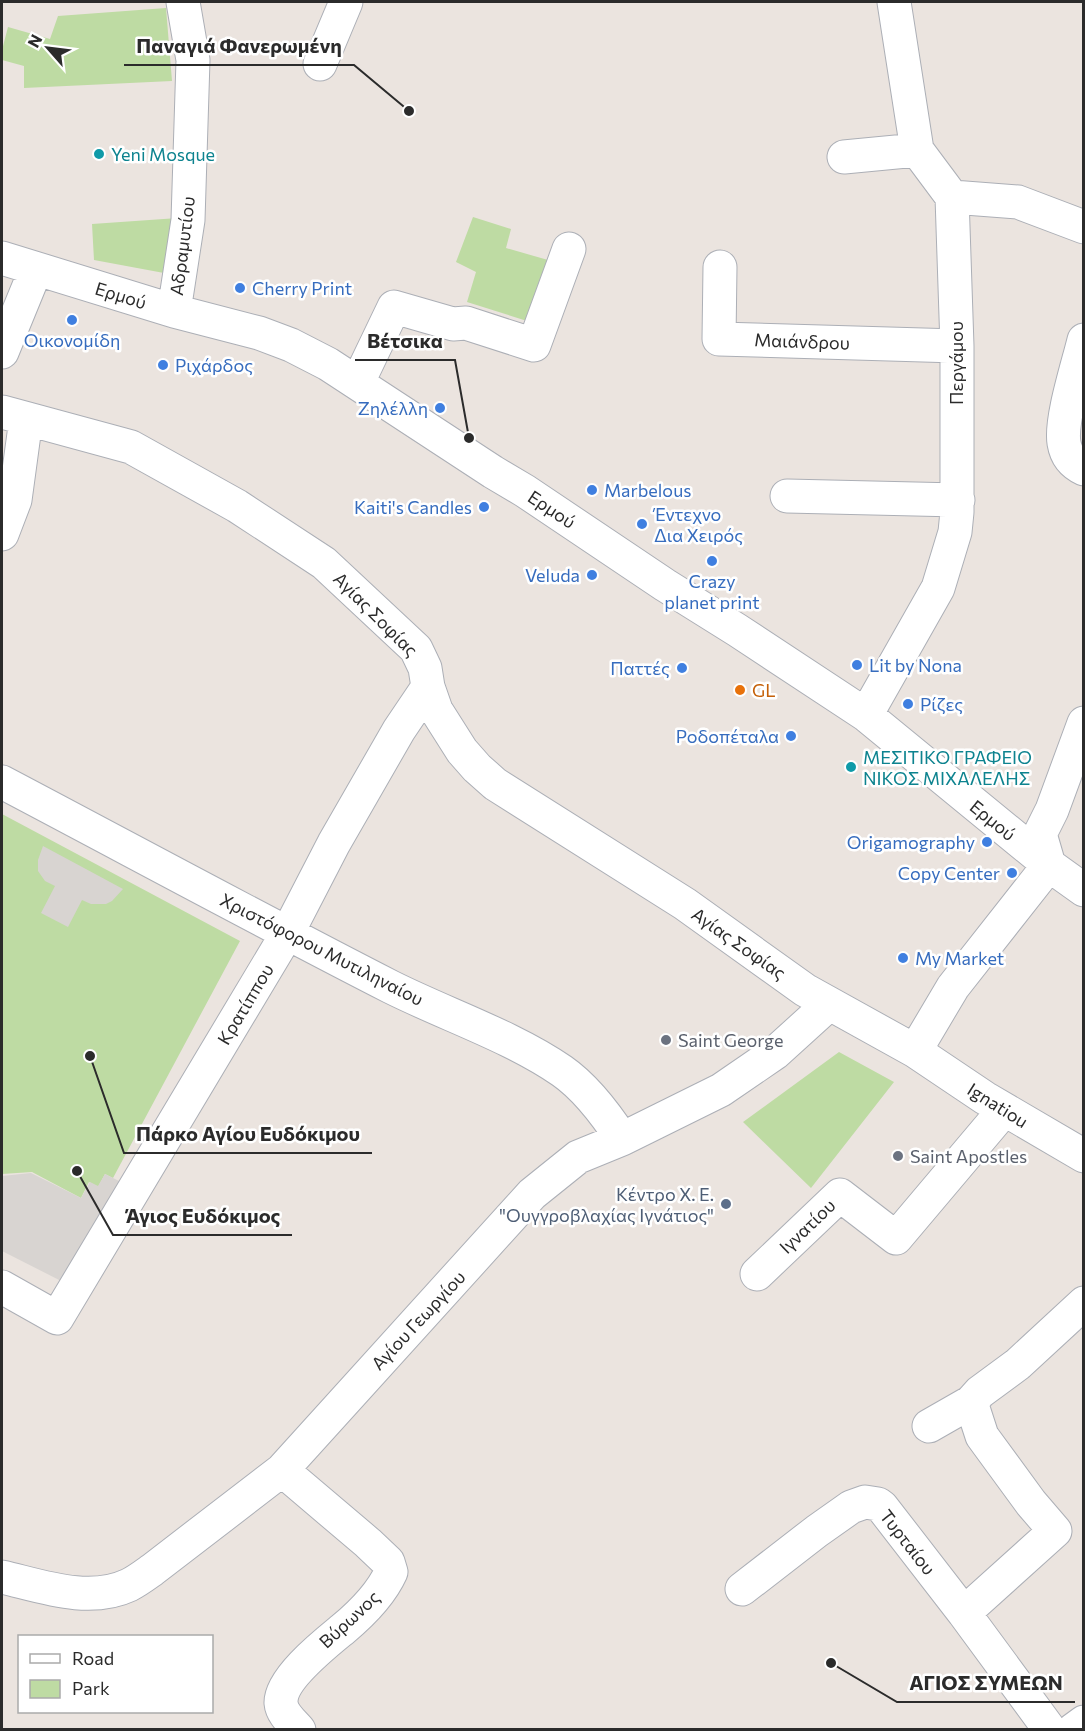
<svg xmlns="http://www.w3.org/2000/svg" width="1085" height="1731" font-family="Commissioner,sans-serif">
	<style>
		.green { fill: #bedba3 }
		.plaza { fill: #d8d4d1 }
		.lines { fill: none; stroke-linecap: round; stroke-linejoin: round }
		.minor-casing { stroke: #acafb6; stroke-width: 35 }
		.minor { stroke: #fff; stroke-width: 33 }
		.culture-dot { fill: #0f9aa8; stroke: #fff; stroke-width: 2 }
		.shop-dot { fill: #3f7fe0; stroke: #fff; stroke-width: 2 }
		.food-dot { fill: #e8710a; stroke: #fff; stroke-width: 2 }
		.worship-dot { fill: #6b7280; stroke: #fff; stroke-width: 2 }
		.service-dot { fill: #5c6f8a; stroke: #fff; stroke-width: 2 }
		.labels { text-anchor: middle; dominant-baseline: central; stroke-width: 5; stroke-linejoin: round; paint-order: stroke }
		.culture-label { font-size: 18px; fill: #0d838f; stroke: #fff; text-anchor: start }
		.street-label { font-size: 18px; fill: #2b2b2b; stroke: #fff }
		.shop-label { font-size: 18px; fill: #366cbe; stroke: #fff; text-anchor: start }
		.food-label { font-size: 18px; fill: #c56008; stroke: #fff; text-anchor: start }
		.worship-label { font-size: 18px; fill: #5b616d; stroke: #fff; text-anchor: start }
		.service-label { font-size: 18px; fill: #4e5e75; stroke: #fff; text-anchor: end }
		.leader { fill: none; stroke: #2b2b2b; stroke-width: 2 }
		.callout-dot { fill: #2b2b2b; stroke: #fff; stroke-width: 2 }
		.callout-label { font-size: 20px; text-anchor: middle; font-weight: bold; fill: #2b2b2b; stroke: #fff; stroke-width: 5; stroke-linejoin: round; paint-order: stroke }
	</style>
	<rect width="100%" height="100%" fill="#ebe4df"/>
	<path class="green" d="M166,8L172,81L24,88V66L2,60V50L8,27L50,39L58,16Z
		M473,217L511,229L506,248L548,260L527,321L467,302L476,272L456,262Z
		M178,218L164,273L94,260L92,224Z
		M2,814L240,941L113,1178L105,1174L98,1187L89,1182L81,1198L32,1172L2,1174Z
		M839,1052L894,1082L811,1188L743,1122Z"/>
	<path class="plaza" d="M43,846L84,868L123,889L112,901L106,904H91L82,900L68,927L41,913L55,886L45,881L38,871V860Z
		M31,1173L81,1198L90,1182L98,1186L105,1174L121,1182L71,1286L2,1251V1176Z"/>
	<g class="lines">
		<defs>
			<path id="minor" d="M320,64L346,2
				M844,157L917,150
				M952,197L1018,202L1084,227
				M2,258L174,311L259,333L291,345L328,364L493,472L525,491L665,585L737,630L866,715L1049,865L1084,890
				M720,267L719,339L957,346
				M174,311L188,220L193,60L183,2
				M1084,340C1078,365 1060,420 1064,443C1066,455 1073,464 1084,469
				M2,352L36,269
				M358,382L394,307L453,324L466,323L534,345L569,249
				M2,412L131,447L237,506L324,563L416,649L425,668L428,687L436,710L462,751L477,768L495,784L685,904L805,990L915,1051L985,1098L1084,1156
				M787,496L958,500
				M2,534L15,500L26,419
				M866,715L938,588L955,532L957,512V346L952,197L917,150L894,2
				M2,782C131,850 260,920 391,987C447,1015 511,1036 562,1071C585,1087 607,1116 622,1139
				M1049,865L1040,834L1052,810L1084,723
				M915,1051L953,987L1049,865
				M757,1274L840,1195L896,1238L1004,1110
				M2,1287L57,1318L288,932L334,843L399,730L428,687
				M929,1426L971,1402
				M282,1470L368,1543L388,1562L391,1572C381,1594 361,1614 343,1629C326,1643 280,1679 281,1703C282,1714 292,1722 299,1730
				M2,1577C41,1586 89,1604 129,1585C137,1581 145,1575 152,1570L282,1470L532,1194L578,1157L622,1139L721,1090L775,1053L829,1004
				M742,1589L817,1531L851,1507L865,1502L878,1504L882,1507L964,1613L1055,1531L1031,1503L982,1436L971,1402L980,1392L1018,1364L1084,1303
				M964,1613L1050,1730
				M1073,1730L1084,1722"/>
		</defs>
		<use href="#minor" class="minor-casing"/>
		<use href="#minor" class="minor"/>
	</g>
	<g class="culture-dot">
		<circle cx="99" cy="154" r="6"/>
		<circle cx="851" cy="767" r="6"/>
	</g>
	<g class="shop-dot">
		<circle cx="240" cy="288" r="6"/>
		<circle cx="72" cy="320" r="6"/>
		<circle cx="163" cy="365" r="6"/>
		<circle cx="440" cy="408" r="6"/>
		<circle cx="592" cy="490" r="6"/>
		<circle cx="484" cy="507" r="6"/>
		<circle cx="642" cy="524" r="6"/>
		<circle cx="712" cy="561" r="6"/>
		<circle cx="592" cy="575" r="6"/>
		<circle cx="857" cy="665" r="6"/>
		<circle cx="682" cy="668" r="6"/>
		<circle cx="908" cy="704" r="6"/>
		<circle cx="791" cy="736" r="6"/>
		<circle cx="987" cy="842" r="6"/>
		<circle cx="1012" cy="873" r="6"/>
		<circle cx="903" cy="958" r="6"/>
	</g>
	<circle class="food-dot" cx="740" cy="690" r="6"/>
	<g class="worship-dot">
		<circle cx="666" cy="1040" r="6"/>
		<circle cx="898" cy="1156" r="6"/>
	</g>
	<circle class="service-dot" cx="726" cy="1204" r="6"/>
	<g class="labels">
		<g class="culture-label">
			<text x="111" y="154">Yeni Mosque</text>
			<text x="863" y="757">ΜΕΣΙΤΙΚΟ ΓΡΑΦΕΙΟ<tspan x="863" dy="21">ΝΙΚΟΣ ΜΙΧΑΛΕΛΗΣ</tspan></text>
		</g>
		<g class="street-label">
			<text transform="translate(182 246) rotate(-83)">Αδραμυτίου</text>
			<text transform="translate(121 295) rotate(17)">Ερμού</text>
			<text transform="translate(802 341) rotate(2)">Μαιάνδρου</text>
			<text transform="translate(956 363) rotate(-90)">Περγάμου</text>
			<text transform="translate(552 509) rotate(34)">Ερμού</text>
			<text transform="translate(376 614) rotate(45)">Αγίας Σοφίας</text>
			<text transform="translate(993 820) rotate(39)">Ερμού</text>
			<text transform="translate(739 943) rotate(35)">Αγίας Σοφίας</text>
			<text transform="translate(322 949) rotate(27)">Χριστόφορου Μυτιληναίου</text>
			<text transform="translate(245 1004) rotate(-59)">Κρατίππου</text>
			<text transform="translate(998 1105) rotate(32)">Ignatiou</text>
			<text transform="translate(807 1226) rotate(-44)">Ιγνατίου</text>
			<text transform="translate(418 1320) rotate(-47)">Αγίου Γεωργίου</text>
			<text transform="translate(908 1542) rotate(52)">Τυρταίου</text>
			<text transform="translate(349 1619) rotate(-43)">Βύρωνος</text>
		</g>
		<g class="shop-label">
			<text x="252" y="288">Cherry Print</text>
			<text x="72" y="340" text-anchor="middle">Οικονομίδη</text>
			<text x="175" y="365">Ριχάρδος</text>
			<text x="428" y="408" text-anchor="end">Ζηλέλλη</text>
			<text x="604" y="490">Marbelous</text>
			<text x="472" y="507" text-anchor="end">Kaiti's Candles</text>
			<text x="654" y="514">Έντεχνο<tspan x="654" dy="21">Δια Χειρός</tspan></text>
			<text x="580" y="575" text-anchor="end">Veluda</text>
			<text x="712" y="581" text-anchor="middle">Crazy<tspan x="712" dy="21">planet print</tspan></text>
			<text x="869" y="665">Lit by Nona</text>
			<text x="670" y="668" text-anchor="end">Παττές</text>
			<text x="920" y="704">Ρίζες</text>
			<text x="779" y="736" text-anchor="end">Ροδοπέταλα</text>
			<text x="975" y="842" text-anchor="end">Origamography</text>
			<text x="1000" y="873" text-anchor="end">Copy Center</text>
			<text x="915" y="958">My Market</text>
		</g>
		<g class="food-label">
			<text x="752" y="690">GL</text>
		</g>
		<g class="worship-label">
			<text x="678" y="1040">Saint George</text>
			<text x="910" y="1156">Saint Apostles</text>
		</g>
		<g class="service-label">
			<text x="714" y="1194">Κέντρο Χ. Ε.<tspan x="714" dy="21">"Ουγγροβλαχίας Ιγνάτιος"</tspan></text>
		</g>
	</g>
	<path class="leader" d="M409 111L354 65H124M469 438L455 360H355M90 1056L124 1153H372M77 1171L113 1235H292M831 1663L897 1702H1075"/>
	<g class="callout-dot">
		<circle cx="409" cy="111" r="6"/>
		<circle cx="469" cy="438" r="6"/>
		<circle cx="90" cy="1056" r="6"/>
		<circle cx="77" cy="1171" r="6"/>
		<circle cx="831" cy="1663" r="6"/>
	</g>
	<g class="callout-label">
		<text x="239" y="53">Παναγιά Φανερωμένη</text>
		<text x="405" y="348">Βέτσικα</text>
		<text x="248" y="1141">Πάρκο Αγίου Ευδόκιμου</text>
		<text x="203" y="1223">Άγιος Ευδόκιμος</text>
		<text x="986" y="1690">ΑΓΙΟΣ ΣΥΜΕΩΝ</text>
	</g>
	<rect width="1085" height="1731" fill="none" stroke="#2b2b2b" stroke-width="6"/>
	<rect x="18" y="1635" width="195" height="78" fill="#ffffff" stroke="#aaaaaa" stroke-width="1.5"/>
	<rect x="30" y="1654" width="30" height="9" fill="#ffffff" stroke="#aaaaaa" stroke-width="1.5"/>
	<text x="72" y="1665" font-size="18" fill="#2b2b2b">Road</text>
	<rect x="30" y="1680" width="30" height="18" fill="#bedba3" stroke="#aaaaaa" stroke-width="1.5"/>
	<text x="72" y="1695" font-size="18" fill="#2b2b2b">Park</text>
	<g transform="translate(48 48) rotate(298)" stroke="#ffffff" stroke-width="4.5" paint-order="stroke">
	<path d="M0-4.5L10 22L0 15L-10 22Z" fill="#2b2b2b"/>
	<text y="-9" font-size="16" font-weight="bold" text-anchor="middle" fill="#2b2b2b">N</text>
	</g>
</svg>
